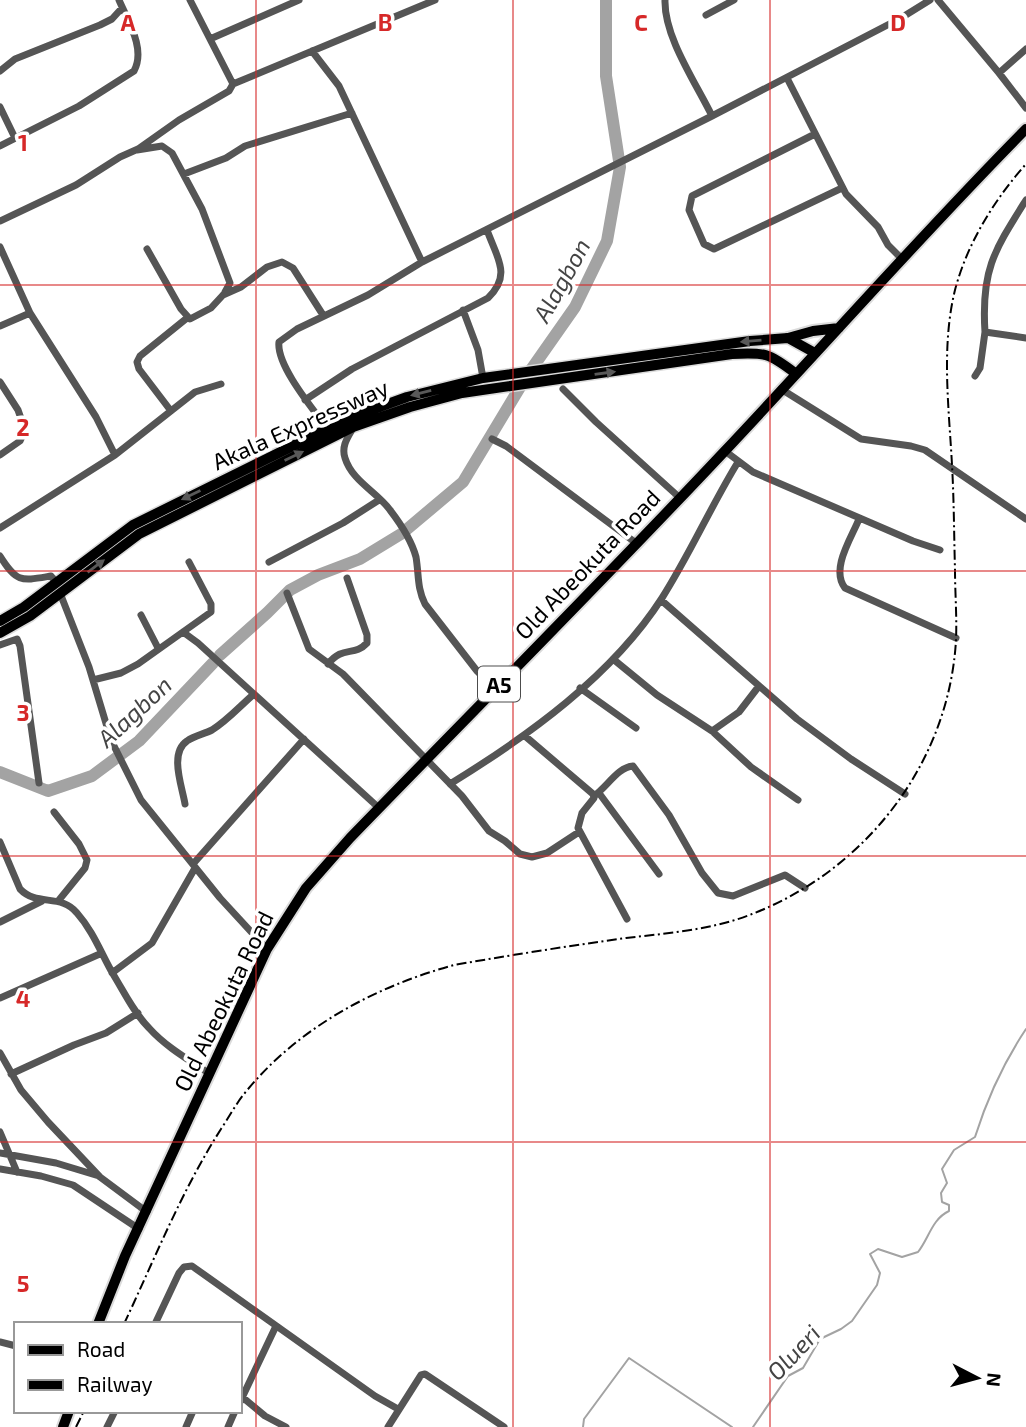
<svg xmlns="http://www.w3.org/2000/svg" width="1026" height="1427" font-family="'Exo 2',sans-serif">
	<style>
		.lines { fill: none; stroke-linecap: round; stroke-linejoin: round }
		.stream { stroke: #a3a3a3; stroke-width: 2 }
		.river { stroke: #a3a3a3; stroke-width: 12 }
		.major-casing { stroke: #dbdbdb; stroke-width: 13 }
		.highway-casing { stroke: #dbdbdb; stroke-width: 14 }
		.minor { stroke: #555; stroke-width: 7 }
		.major { stroke: #000; stroke-width: 10 }
		.highway { stroke: #000; stroke-width: 10 }
		.rail { stroke: #000; stroke-width: 2; stroke-dasharray: 10 3.5 2 3.5; stroke-linecap: butt }
		.oneway { fill: #595959 }
		.grid { fill: none; stroke: #d62828; stroke-width: 2; stroke-opacity: 0.55 }
		.labels { text-anchor: middle; dominant-baseline: central; stroke-width: 7; stroke-linejoin: round; paint-order: stroke }
		.shield { fill: #fff; stroke: #4c4c4c; stroke-width: 2 }
		.shield-label { font-size: 21px; font-weight: bold; fill: #000 }
		.street-label { font-size: 23px; fill: #000; stroke: #fff }
		.water-label { font-size: 24px; font-style: italic; fill: #444; stroke: #fff }
		.grid-label { font-size: 23px; text-anchor: middle; font-weight: bold; fill: #d62828; stroke: #fff; stroke-width: 7; stroke-linejoin: round; paint-order: stroke }
	</style>
	<rect width="100%" height="100%" fill="#fff"/>
	<g class="lines">
		<path class="stream" d="M583,1427L584,1419L629,1358L732,1427
			M753,1427L788,1376L803,1368L820,1339L841,1329L852,1321L877,1285L880,1273L870,1254L878,1249L902,1257L918,1252C929,1238 932,1219 949,1211V1205L942,1202L941,1193L947,1183L942,1169L954,1150L975,1137C987,1099 1004,1062 1026,1029"/>
		<path class="river" d="M406,530L463,482L528,374L575,307L607,241L620,167L606,76V0
			M220,655L267,613L290,590L318,575L360,559L401,534
			M0,772L48,791L92,776L139,741L213,663"/>
		<defs>
			<path id="major" d="M0,621L24,607L133,525L349,418L407,397L483,378L750,341L788,338L815,353
				M0,633L30,616L139,534L353,427L410,407L462,393L732,354C765,352 769,353 795,373"/>
			<path id="highway" d="M788,338L813,331L839,328
				M98,1324L125,1256L267,949L306,888L350,838C474,710 600,584 722,454C824,346 921,235 1026,129
				M63,1427L69,1411"/>
		</defs>
		<use href="#major" class="major-casing"/>
		<use href="#highway" class="highway-casing"/>
		<path class="minor" d="M190,0L233,84
			M665,0C664,37 696,83 712,116
			M938,0L999,73
			M706,15L734,0
			M210,39L299,0
			M1026,49L999,73L1026,108
			M312,51L339,86L422,262
			M0,71L15,59L100,25L112,19L122,8
			M787,78L846,194L878,227L888,245L901,258
			M0,107L15,138
			M815,134L692,196L689,210L704,244L714,249L842,188
			M0,146L79,106L134,71C146,49 128,21 119,0
			M137,150L162,146L172,153L202,209L230,283L225,292
			M184,174L226,158L245,146L352,113
			M1026,200C994,251 981,270 985,332L1026,338
			M0,221L76,185L120,157L138,149L179,120L229,91L233,84L435,0
			M0,247L30,313L96,417L115,455
			M147,249L181,309L190,319L211,308L223,295L241,287L267,267L282,262L293,268L323,315
			M463,310L478,350L483,378
			M0,326L30,313
			M975,376L980,368L985,332
			M0,382L18,410L25,430L20,441L0,455
			M563,389L596,422L680,498
			M781,389L861,439L911,446L925,450L1026,519
			M305,400L352,369L488,298C512,275 497,258 487,230
			M171,411L139,369L137,362L140,356L187,318
			M327,428C313,409 276,365 279,342L297,329L368,295L422,262L712,116L901,18L930,0
			M353,428C348,437 341,446 345,458C352,481 377,492 390,510C400,523 412,542 416,557C419,575 417,588 425,604L477,671L495,689
			M492,439L506,446L636,543
			M725,451L753,472L913,541L940,550
			M859,519C852,537 830,569 845,588L956,638
			M0,528L115,455L195,392L221,384
			M0,556C17,583 21,581 51,576L56,582
			M269,562L343,523L379,500
			M60,593L89,667L111,740L141,800L220,898L267,949
			M287,593L309,649L343,674L462,796L489,831L505,841L520,854L532,857L547,853L579,832
			M661,600L797,719L851,759L905,794
			M141,615L158,648
			M183,632L198,643L379,808
			M0,645L17,639L20,646L39,783
			M613,659L657,695L712,731L751,767L798,800
			M328,664C343,645 354,657 367,643V635L347,578
			M93,680L121,673L138,664L211,612V604L189,562
			M580,688L636,728
			M712,731L739,712L759,686
			M525,736L593,794L594,798L582,813L578,828L627,919
			M450,784C528,736 612,676 662,598C690,554 711,506 738,462
			M599,793L659,874
			M594,796C607,787 618,767 633,766L669,815L702,873L718,893L733,896L785,875L805,888
			M185,804C182,786 169,753 187,741C194,736 204,734 212,730C228,720 241,705 254,694
			M54,812L79,844L87,860L85,868L59,900
			M0,842L20,889C37,907 61,893 77,913C93,931 101,953 113,974C124,992 134,1013 149,1028C166,1047 189,1060 210,1074
			M193,864L304,739
			M0,922L42,901
			M112,973L152,943L195,868
			M0,998L102,953
			M0,1053L21,1090L48,1122L100,1177L147,1212
			M11,1074L74,1045L106,1033L138,1013
			M0,1132L17,1172
			M0,1153L56,1163L99,1176
			M0,1169L41,1176L73,1185L139,1229
			M155,1324L179,1273L184,1267L192,1266L375,1396L398,1409
			M0,1342L16,1346
			M241,1396L265,1416L286,1427
			M240,1402L276,1326
			M107,1427L115,1411
			M186,1427L193,1411
			M228,1427L235,1411
			M388,1427L421,1375L425,1374L504,1427"/>
		<use href="#major" class="major"/>
		<use href="#highway" class="highway"/>
		<path class="rail" d="M124,1324C155,1258 182,1190 221,1129C229,1117 236,1104 244,1094C297,1028 374,987 454,965C511,955 569,946 626,938C668,933 712,930 752,914C866,870 949,763 956,640C957,616 955,593 955,570C954,535 954,500 952,465C949,408 941,347 955,290C967,244 994,200 1026,164
			M76,1427L84,1411"/>
	</g>
	<defs><path id="oneway-solid" d="M-6-.8H1V-3.2L6.5 0L1 3.2V.8H-6Z" transform="scale(1.75)"/></defs>
	<g class="oneway">
		<use href="#oneway-solid" transform="translate(751 341) rotate(175)"/>
		<use href="#oneway-solid" transform="translate(605 373) rotate(-8)"/>
		<use href="#oneway-solid" transform="translate(421 393) rotate(166)"/>
		<use href="#oneway-solid" transform="translate(294 456) rotate(-26)"/>
		<use href="#oneway-solid" transform="translate(191 495) rotate(154)"/>
		<use href="#oneway-solid" transform="translate(96 566) rotate(-37)"/>
	</g>
	<path class="grid" d="M256,0V1427M513,0V1427M770,0V1427M0,285H1026M0,571H1026M0,856H1026M0,1142H1026"/>
	<g class="labels">
		<rect class="shield" x="478" y="666.5" width="42" height="35" rx="5"/>
		<g class="shield-label">
			<text x="499" y="684">A5</text>
		</g>
		<g class="street-label">
			<text transform="translate(300 424) rotate(-24)">Akala Expressway</text>
			<text transform="translate(587 564) rotate(-46)">Old Abeokuta Road</text>
			<text transform="translate(223 1001) rotate(-64)">Old Abeokuta Road</text>
		</g>
		<g class="water-label">
			<text transform="translate(561 280) rotate(-61)">Alagbon</text>
			<text transform="translate(134 711) rotate(-43)">Alagbon</text>
			<text transform="translate(793 1352) rotate(-47)">Olueri</text>
		</g>
	</g>
	<g class="grid-label">
		<text x="128" y="31">A</text>
		<text x="385" y="31">B</text>
		<text x="641" y="31">C</text>
		<text x="898" y="31">D</text>
		<text x="23" y="151">1</text>
		<text x="23" y="436">2</text>
		<text x="23" y="721">3</text>
		<text x="23" y="1007">4</text>
		<text x="23" y="1292">5</text>
	</g>
	<rect x="14" y="1322" width="228" height="91" fill="#ffffff" stroke="#999999" stroke-width="2"/>
	<rect x="28" y="1345" width="35" height="10" fill="#000000" stroke="#999999" stroke-width="2"/>
	<text x="77" y="1357" font-size="21" fill="#000000">Road</text>
	<rect x="28" y="1380" width="35" height="10" fill="#000000" stroke="#999999" stroke-width="2"/>
	<text x="77" y="1392" font-size="21" fill="#000000">Railway</text>
	<g transform="translate(977 1378) rotate(96)" stroke="#ffffff" stroke-width="5" paint-order="stroke">
	<path d="M0-5L12 26L0 18L-12 26Z" fill="#000000"/>
	<text y="-10" font-size="19" font-weight="bold" text-anchor="middle" fill="#000000">N</text>
	</g>
</svg>
